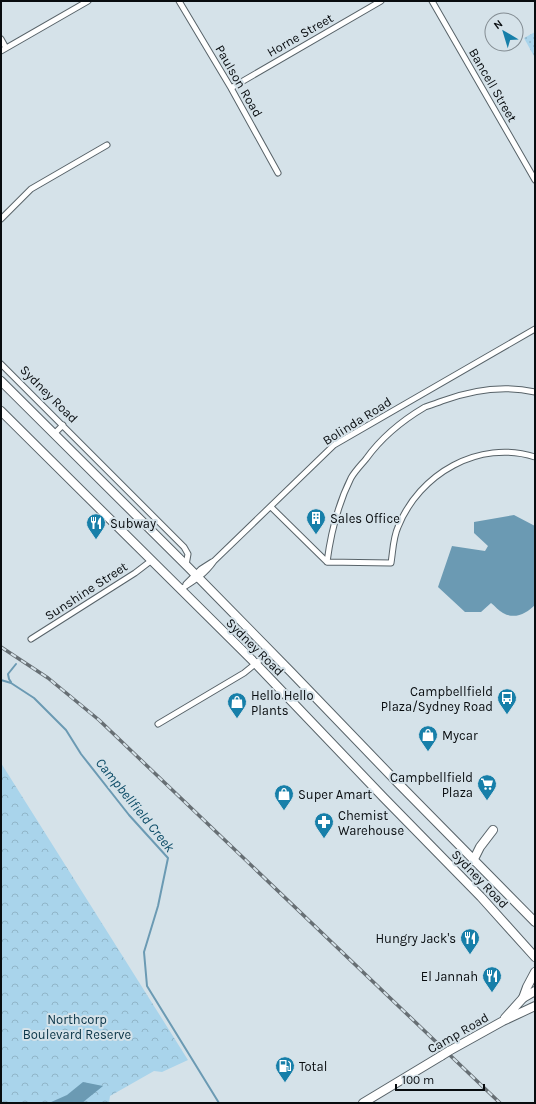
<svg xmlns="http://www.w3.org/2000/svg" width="536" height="1104" font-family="Karla,sans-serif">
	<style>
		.grass { fill: url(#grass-dots) }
		.park { fill: url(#park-crowns) }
		.water { fill: #6b9ab3 }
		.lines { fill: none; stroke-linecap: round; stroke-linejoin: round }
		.stream { stroke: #6b9ab3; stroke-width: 2 }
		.minor-casing { stroke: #586369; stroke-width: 7 }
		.primary-casing { stroke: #586369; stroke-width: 10 }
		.trunk-casing { stroke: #586369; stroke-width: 10 }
		.minor { stroke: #fff; stroke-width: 5 }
		.primary { stroke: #fff; stroke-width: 8 }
		.trunk { stroke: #fff; stroke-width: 8 }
		.rail-casing { stroke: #676f74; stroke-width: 3.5 }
		.rail { stroke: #d5e2e9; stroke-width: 2; stroke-dasharray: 6; stroke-linecap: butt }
		.primary-bridge-casing { stroke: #586369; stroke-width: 10; stroke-linecap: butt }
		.primary-bridge { stroke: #fff; stroke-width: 8 }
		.labels { text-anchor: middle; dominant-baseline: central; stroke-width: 4; stroke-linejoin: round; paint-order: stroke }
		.street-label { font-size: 13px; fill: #080c0f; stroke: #d5e2e9 }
		.poi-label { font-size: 13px; fill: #080c0f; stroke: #d5e2e9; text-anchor: start }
		.park-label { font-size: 13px; fill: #093447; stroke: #d5e2e9 }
		.water-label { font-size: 14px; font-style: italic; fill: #0e4d68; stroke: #d5e2e9 }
	</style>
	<defs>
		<pattern id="grass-dots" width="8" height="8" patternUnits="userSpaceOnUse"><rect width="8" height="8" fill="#a9d4eb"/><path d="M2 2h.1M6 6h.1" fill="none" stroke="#90b5c8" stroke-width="1.8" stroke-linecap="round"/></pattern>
		<pattern id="park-crowns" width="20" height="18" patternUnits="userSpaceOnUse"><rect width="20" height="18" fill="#a9d4eb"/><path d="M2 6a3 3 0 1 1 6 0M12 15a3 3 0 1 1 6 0" fill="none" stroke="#90b5c8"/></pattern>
	</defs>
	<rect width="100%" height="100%" fill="#d5e2e9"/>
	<path class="grass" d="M535,32V58L524,38Z"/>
	<path class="park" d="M1,763L188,1060L162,1072L154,1071L110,1096L109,1103H1Z"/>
	<path class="water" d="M514,515L535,526V605C527,613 515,620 503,613C499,611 495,606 491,603L481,612H465L438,587L452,546L485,551L488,546L474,533V522Z
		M83,1082L103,1086L82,1103H49L67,1095Z"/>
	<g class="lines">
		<path class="stream" d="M1,680L11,683L34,698L66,730L81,754L129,815L168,858L158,906L144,952L147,986L219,1103
			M11,682L9,679L8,674L16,664"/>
		<defs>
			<path id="minor" d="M179,1L231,88L278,173
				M432,1L535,180
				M1,39L6,48
				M1,51L88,1
				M231,88L381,1
				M1,219L31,189L107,145
				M1,364L184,547L188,554L186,565
				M54,434L63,425
				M271,507L327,562
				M327,562C331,532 337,506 351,478C355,471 361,465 366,459C381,438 403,420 425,407C431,405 437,403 442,401C472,390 504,385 535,392
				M327,562L391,563C393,551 393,538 398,527C419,474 479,439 535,457
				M186,584L201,569L212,562
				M181,589C194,581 205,574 214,561L334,445L535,329
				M31,639L135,573L152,560
				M158,724L244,673L271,651"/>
			<path id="primary" d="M505,1018L523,998L535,991
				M449,1051L503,1021L535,1006
				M363,1103L441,1056"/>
			<path id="trunk" d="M1,381L188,567L291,672L396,781L535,922
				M1,411L256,664L384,798L481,897L535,957
				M473,861L480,847L493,830
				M523,998L527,987L535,972"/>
		</defs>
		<use href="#minor" class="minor-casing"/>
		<use href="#primary" class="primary-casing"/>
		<use href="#trunk" class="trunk-casing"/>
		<use href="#minor" class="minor"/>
		<use href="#primary" class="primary"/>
		<use href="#trunk" class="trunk"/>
		<defs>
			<path id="rail" d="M1,647L48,678L99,720L500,1103"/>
		</defs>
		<use href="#rail" class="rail-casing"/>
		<use href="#rail" class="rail"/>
		<defs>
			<path id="primary-bridge" d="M441,1056L449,1051"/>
		</defs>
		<use href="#primary-bridge" class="primary-bridge-casing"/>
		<use href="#primary-bridge" class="primary-bridge"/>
	</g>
	<defs>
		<symbol id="building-pin" viewBox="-11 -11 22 30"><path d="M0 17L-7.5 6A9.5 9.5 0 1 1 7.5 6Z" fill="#177fa9" stroke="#d5e2e9"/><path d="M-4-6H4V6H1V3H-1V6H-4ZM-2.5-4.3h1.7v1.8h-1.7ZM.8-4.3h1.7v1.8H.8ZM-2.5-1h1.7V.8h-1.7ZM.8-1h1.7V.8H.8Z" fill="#fff"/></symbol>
		<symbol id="restaurant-pin" viewBox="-11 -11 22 30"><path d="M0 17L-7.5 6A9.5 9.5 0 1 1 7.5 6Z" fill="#177fa9" stroke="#d5e2e9"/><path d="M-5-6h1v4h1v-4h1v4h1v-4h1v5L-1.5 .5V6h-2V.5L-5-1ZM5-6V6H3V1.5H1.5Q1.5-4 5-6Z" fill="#fff"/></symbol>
		<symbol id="bus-pin" viewBox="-11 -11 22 30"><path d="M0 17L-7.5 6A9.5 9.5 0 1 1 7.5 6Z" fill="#177fa9" stroke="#d5e2e9"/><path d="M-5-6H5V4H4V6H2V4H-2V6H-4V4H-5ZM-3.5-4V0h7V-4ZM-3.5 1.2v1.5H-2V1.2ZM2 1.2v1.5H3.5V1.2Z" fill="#fff"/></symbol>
		<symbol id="shop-pin" viewBox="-11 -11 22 30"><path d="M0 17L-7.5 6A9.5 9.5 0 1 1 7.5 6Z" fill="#177fa9" stroke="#d5e2e9"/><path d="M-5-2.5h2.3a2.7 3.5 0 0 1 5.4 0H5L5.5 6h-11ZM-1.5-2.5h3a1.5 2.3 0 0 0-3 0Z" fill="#fff"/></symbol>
		<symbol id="supermarket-pin" viewBox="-11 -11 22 30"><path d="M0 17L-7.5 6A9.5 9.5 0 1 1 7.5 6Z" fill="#177fa9" stroke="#d5e2e9"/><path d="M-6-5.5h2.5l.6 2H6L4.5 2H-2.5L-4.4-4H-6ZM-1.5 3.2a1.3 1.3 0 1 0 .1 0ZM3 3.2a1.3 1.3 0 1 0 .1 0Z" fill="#fff"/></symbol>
		<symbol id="pharmacy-pin" viewBox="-11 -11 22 30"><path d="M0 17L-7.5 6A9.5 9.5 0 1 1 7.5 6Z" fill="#177fa9" stroke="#d5e2e9"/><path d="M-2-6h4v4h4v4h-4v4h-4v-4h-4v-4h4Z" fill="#fff"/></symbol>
		<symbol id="fuel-pin" viewBox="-11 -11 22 30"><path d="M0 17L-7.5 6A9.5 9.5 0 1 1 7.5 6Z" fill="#177fa9" stroke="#d5e2e9"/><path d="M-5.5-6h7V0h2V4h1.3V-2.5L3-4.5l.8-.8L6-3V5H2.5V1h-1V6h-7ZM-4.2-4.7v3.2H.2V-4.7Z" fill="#fff"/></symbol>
	</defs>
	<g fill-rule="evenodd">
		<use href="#building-pin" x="305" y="507" width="22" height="30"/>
		<use href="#restaurant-pin" x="85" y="512" width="22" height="30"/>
		<use href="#bus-pin" x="496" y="687" width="22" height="30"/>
		<use href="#shop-pin" x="226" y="691" width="22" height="30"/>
		<use href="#shop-pin" x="417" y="724" width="22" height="30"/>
		<use href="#supermarket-pin" x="476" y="773" width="22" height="30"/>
		<use href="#shop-pin" x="273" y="783" width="22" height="30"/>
		<use href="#pharmacy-pin" x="313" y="811" width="22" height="30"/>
		<use href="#restaurant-pin" x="459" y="927" width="22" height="30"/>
		<use href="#restaurant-pin" x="481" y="965" width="22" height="30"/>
		<use href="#fuel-pin" x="274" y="1055" width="22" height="30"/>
	</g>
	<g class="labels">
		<g class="street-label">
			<text transform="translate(300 35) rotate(-30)">Horne Street</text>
			<text transform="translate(239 81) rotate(60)">Paulson Road</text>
			<text transform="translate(493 85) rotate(60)">Bancell Street</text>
			<text transform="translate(49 394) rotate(45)">Sydney Road</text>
			<text transform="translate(357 421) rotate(-32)">Bolinda Road</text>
			<text transform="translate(86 591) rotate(-33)">Sunshine Street</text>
			<text transform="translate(255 647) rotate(45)">Sydney Road</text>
			<text transform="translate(480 879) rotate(46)">Sydney Road</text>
			<text transform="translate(458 1033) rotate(-30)">Camp Road</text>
		</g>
		<g class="poi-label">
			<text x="330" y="518">Sales Office</text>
			<text x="110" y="523">Subway</text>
			<text x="493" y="691" text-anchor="end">Campbellfield<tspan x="493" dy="15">Plaza/Sydney Road</tspan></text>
			<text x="251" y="695">Hello Hello<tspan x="251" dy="15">Plants</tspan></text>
			<text x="442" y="735">Mycar</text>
			<text x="473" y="777" text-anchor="end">Campbellfield<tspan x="473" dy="15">Plaza</tspan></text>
			<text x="298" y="794">Super Amart</text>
			<text x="338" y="815">Chemist<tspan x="338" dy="15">Warehouse</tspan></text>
			<text x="456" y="938" text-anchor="end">Hungry Jack's</text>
			<text x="478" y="976" text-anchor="end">El Jannah</text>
			<text x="299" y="1066">Total</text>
		</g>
		<g class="park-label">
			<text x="77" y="1019">Northcorp<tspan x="77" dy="15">Boulevard Reserve</tspan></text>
		</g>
		<g class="water-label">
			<text transform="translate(135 805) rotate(51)">Campbellfield Creek</text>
		</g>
	</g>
	<rect width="536" height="1104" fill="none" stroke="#080c0f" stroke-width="4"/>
	<g transform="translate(504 32) rotate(322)"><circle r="19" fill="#d5e2e9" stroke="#838c92"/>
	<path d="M0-3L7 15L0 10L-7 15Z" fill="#177fa9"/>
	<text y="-6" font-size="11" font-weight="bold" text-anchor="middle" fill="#080c0f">N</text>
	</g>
	<path d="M396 1084v6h88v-6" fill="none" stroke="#080c0f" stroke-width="2"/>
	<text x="402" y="1084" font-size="12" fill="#080c0f" stroke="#d5e2e9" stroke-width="3" paint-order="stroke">100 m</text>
</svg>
